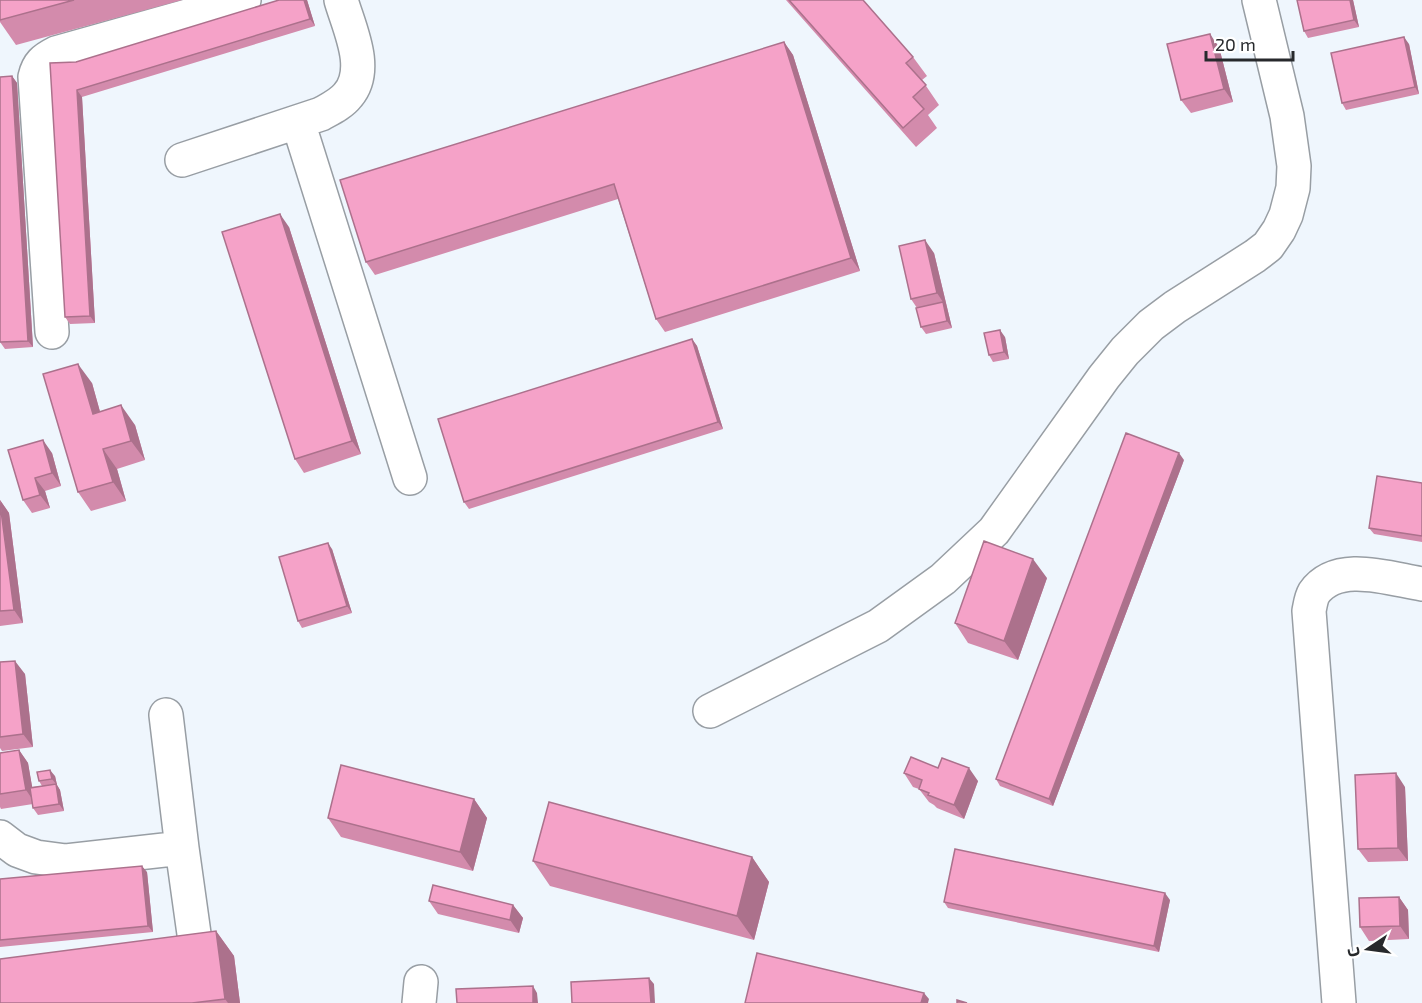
<svg xmlns="http://www.w3.org/2000/svg" width="1422" height="1003" font-family="'Exo 2',sans-serif">
	<style>
		.lines { fill: none; stroke-linecap: round; stroke-linejoin: round }
		.minor-casing { stroke: #989ea4; stroke-width: 36 }
		.minor { stroke: #fff; stroke-width: 33 }
		.wall { fill: #d38bac }
		.shaded-wall { fill: #ac718c }
		.building { fill: #f5a2c8; stroke: #ac718c; stroke-width: 1.5 }
	</style>
	<rect width="100%" height="100%" fill="#eff6fd"/>
	<g class="lines">
		<defs>
			<path id="minor" d="M298,122L410,478
				M182,160L321,114C330,109 341,104 348,95C370,69 349,28 341,0
				M52,332L35,77C38,64 44,59 56,53L244,0
				M710,711L878,626L943,579L994,531L1104,377L1125,351L1151,325L1175,307L1255,256L1268,246L1279,230L1286,215L1293,188L1294,166L1287,116L1259,0
				M166,715L182,848
				M0,837L17,850L36,857L66,861L182,848L195,941
				M419,1003L421,982
				M1339,1003L1309,611C1310,606 1311,598 1314,593C1337,560 1390,579 1422,584"/>
		</defs>
		<use href="#minor" class="minor-casing"/>
		<use href="#minor" class="minor"/>
	</g>
	<path class="wall" d="M0,0H182L16,45L0,22Z
		M307,0L315,26L82,97L95,323L70,324L65,317L76,62Z
		M786,0H863L913,57L927,76L922,80L939,105L928,115L937,128L916,147Z
		M1297,0H1353L1359,27L1308,38L1304,31Z
		M784,42L793,55L860,271L665,332L656,319L618,199L375,275L366,262Z
		M1409,44L1419,94L1346,110L1342,103Z
		M1219,47L1233,102L1191,113L1181,100Z
		M12,76L17,83L33,347L5,349L0,342Z
		M289,227L361,454L304,473L295,459Z
		M934,253L952,328L926,334L921,327L917,308L911,299Z
		M1005,337L1009,359L993,362L989,355Z
		M692,339L697,346L723,429L469,509L464,502Z
		M92,383L100,412L135,425L145,460L117,469L126,501L91,511L78,492Z
		M8,450L52,453L61,486L45,491L50,508L32,513L23,500Z
		M1184,460L1053,806L1000,786L996,779Z
		M1422,483V542L1374,534L1369,528Z
		M0,500L9,513L23,623L0,626Z
		M332,549L352,613L302,628L298,621Z
		M1047,578L1018,660L968,643L955,623Z
		M0,662L25,674L33,747L2,751L0,748Z
		M19,750L28,763L32,787L42,786L39,781L55,776L57,785L60,790L64,811L38,815L33,808V804L1,809L0,807V753Z
		M938,768L978,781L964,819L937,808L934,805L929,802L919,789L913,787L904,773Z
		M1405,787L1408,861L1368,862L1358,849Z
		M474,799L487,818L473,871L341,837L328,818Z
		M752,857L769,882L754,940L550,886L533,861Z
		M147,872L153,932L0,947V879Z
		M1399,897L1408,910L1409,939L1369,941L1360,927Z
		M1170,900L1159,952L948,908L944,902Z
		M429,901L513,905L523,918L519,933L438,914Z
		M216,931L234,956L240,1003H0Z"/>
	<path class="shaded-wall" d="M304,0H307L315,26L310,19Z
		M1350,0H1353L1359,27L1354,20Z
		M1210,34L1219,47L1233,102L1224,89Z
		M1404,37L1409,44L1419,94L1415,87Z
		M784,42L793,55L860,271L851,258Z
		M12,76L17,83L33,347L28,341Z
		M77,90L82,97L95,323L90,316Z
		M280,214L289,227L361,454L352,441Z
		M925,240L934,253L952,328L947,321L943,302L937,293Z
		M1000,330L1005,337L1009,359L1004,352Z
		M692,339L697,346L723,429L718,422Z
		M78,364L92,383L106,433L93,414Z
		M121,405L135,425L145,460L131,441Z
		M43,440L52,453L61,486L52,473Z
		M103,449L117,469L126,501L113,482Z
		M1179,453L1184,460L1053,806L1049,799Z
		M35,478L45,491L50,508L40,495Z
		M0,500L9,513L23,623L14,610Z
		M328,543L332,549L352,613L347,606Z
		M1033,559L1047,578L1018,660L1004,641Z
		M15,661L25,674L33,747L23,734Z
		M19,750L28,763L35,803L26,790Z
		M969,768L978,781L964,819L954,805Z
		M50,770L55,776L57,785L60,790L64,811L59,804L56,784L52,779Z
		M1396,773L1405,787L1408,861L1398,848Z
		M474,799L487,818L473,871L460,852Z
		M752,857L769,882L754,940L737,916Z
		M142,866L147,872L153,932L148,926Z
		M1165,893L1170,900L1159,952L1154,946Z
		M1399,897L1408,910L1409,939L1400,926Z
		M513,905L523,918L519,933L510,920Z
		M216,931L234,956L240,1003H228L225,999Z
		M649,978L654,984L655,1003H651Z
		M533,986L537,993L538,1003H533Z
		M924,993L929,999L928,1003H921Z"/>
	<path class="building" d="M0,0H74L0,20Z
		M279,0H304L310,19L77,90L90,316L65,317L50,63L76,62Z
		M789,0H863L913,57L906,63L926,85L913,97L924,109L903,128Z
		M1297,0H1350L1354,20L1304,31Z
		M1210,34L1224,89L1181,100L1167,44Z
		M1404,37L1415,87L1342,103L1331,53Z
		M784,42L851,258L656,319L614,184L366,262L340,180Z
		M12,76L28,341L0,342V77Z
		M280,214L352,441L295,459L222,232Z
		M925,240L937,293L911,299L899,246Z
		M943,302L947,321L921,327L916,308Z
		M1000,330L1004,352L989,355L984,333Z
		M692,339L718,422L464,502L438,419Z
		M78,364L93,414L121,405L131,441L103,449L113,482L78,492L43,374Z
		M1126,433L1179,453L1049,799L996,779Z
		M43,440L52,473L35,478L40,495L23,500L8,450Z
		M1377,476L1422,483V536L1369,528Z
		M0,503L14,610L0,611Z
		M984,541L1033,559L1004,641L955,623Z
		M328,543L347,606L298,621L279,557Z
		M15,661L23,734L0,737V662Z
		M19,750L26,790L0,794V753Z
		M911,757L938,768L942,758L969,768L954,805L928,795L929,793L919,789L922,780L904,773Z
		M341,765L474,799L460,852L328,818Z
		M50,770L52,779L39,781L37,772Z
		M1396,773L1398,848L1358,849L1355,775Z
		M56,784L59,804L33,808L30,788Z
		M549,802L752,857L737,916L533,861Z
		M955,849L1165,893L1154,946L944,902Z
		M142,866L148,926L0,940V879Z
		M433,885L513,905L510,920L429,901Z
		M1399,897L1400,926L1360,927L1359,898Z
		M216,931L225,999L192,1003H0V959Z
		M757,953L924,993L921,1003H745Z
		M649,978L651,1003H572L571,982Z
		M533,986V1003H457L456,989Z
		M957,1000L967,1003H957Z"/>
	<g transform="translate(1368 949) rotate(257)" stroke="#ffffff" stroke-width="4.5" paint-order="stroke">
	<path d="M0-4.5L10 22L0 15L-10 22Z" fill="#27292c"/>
	<text y="-9" font-size="16" font-weight="bold" text-anchor="middle" fill="#27292c">С</text>
	</g>
	<path d="M1206 51v9h87v-9" fill="none" stroke="#27292c" stroke-width="3"/>
	<text x="1215" y="51" font-size="18" fill="#27292c" stroke="#ffffff" stroke-width="4.5" paint-order="stroke">20 m</text>
</svg>
